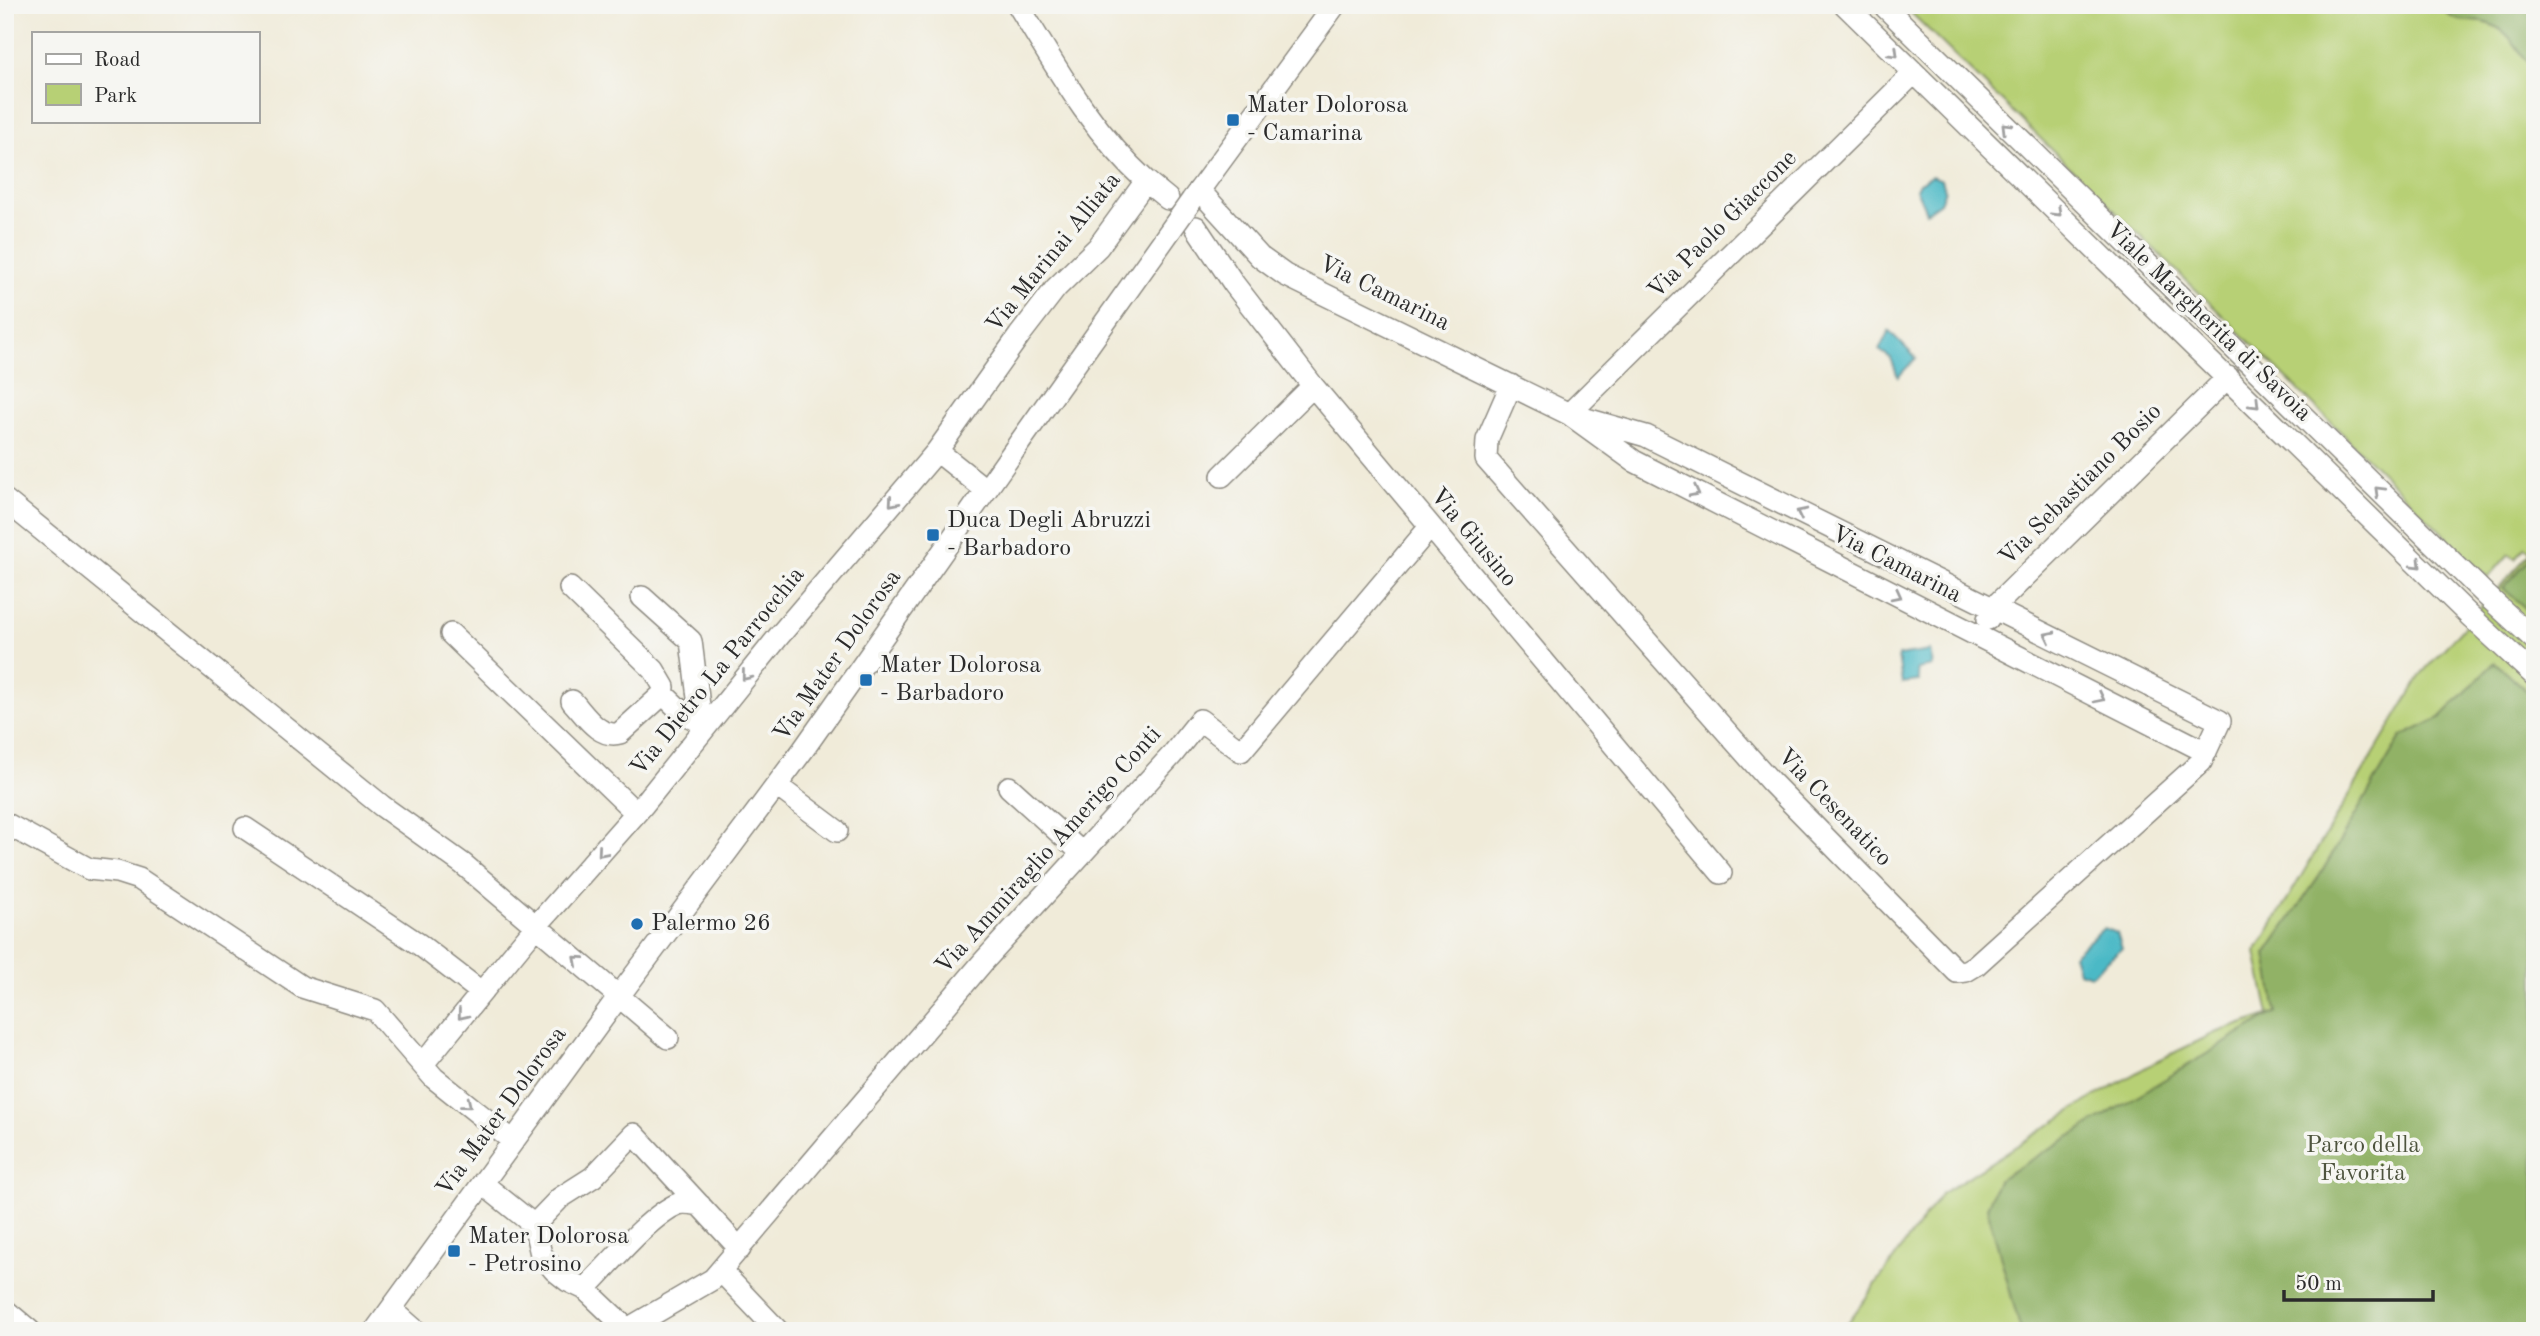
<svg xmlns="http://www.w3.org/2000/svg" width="2540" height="1336" font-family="'Old Standard TT',serif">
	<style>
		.green { fill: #b7d075; stroke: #717e50; stroke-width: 2 }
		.forest { fill: #91b266; stroke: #5e6e48; stroke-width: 2 }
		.water { fill: #4cb9c6; stroke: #3c7278; stroke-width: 2 }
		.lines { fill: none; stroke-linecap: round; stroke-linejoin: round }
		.minor-casing { stroke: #8e8b82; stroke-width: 24 }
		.minor { stroke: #fff; stroke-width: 21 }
		.minor-bridge-casing { stroke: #8e8b82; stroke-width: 24; stroke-linecap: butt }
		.minor-bridge { stroke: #fff; stroke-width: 21 }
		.oneway { stroke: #a0a0a0 }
		.poi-dot { fill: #1f6fb2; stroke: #f6f6f2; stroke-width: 2.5 }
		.labels { text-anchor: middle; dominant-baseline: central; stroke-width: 7; stroke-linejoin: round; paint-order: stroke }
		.poi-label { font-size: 24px; fill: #2b2b2b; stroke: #f6f6f2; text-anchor: start }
		.street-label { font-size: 24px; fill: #2b2b2b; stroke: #f6f6f2 }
		.park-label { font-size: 24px; fill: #4e543e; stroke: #f6f6f2 }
	</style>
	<rect width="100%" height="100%" fill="#f6f6f2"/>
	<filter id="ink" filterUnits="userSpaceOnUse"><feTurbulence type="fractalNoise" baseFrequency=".0143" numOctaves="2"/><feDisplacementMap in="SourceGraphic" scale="14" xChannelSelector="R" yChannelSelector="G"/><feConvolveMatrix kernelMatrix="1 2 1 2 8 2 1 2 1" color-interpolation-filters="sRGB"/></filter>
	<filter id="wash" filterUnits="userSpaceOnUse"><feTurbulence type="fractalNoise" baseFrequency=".00686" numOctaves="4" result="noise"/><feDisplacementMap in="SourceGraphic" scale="28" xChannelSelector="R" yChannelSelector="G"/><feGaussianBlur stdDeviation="1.57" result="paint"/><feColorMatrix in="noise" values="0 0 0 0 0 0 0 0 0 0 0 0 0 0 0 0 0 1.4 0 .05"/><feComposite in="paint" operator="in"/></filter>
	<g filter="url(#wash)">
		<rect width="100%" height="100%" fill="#f0ebd9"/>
		<path class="green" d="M1903,5H2535V1331H1842L1941,1194L2092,1098L2157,1061L2215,1033L2269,1015L2256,952L2422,673L2531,552L2525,547L2515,559L2509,554L2488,578L2258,350Z"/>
		<path class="forest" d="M2440,5H2535V70C2518,54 2513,32 2489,24C2469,17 2454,28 2440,5Z
			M2535,538V617L2503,588L2534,554Z
			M2495,662L2535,699V1331H2021L1987,1208L1998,1180L2276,1012L2266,954L2320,875L2401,737L2440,718Z"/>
		<path class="water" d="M1932,176L1942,180L1945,190L1940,202L1926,212L1916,189L1919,183Z
			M1889,331L1916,358L1898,377L1891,358L1879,350Z
			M1930,651L1933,666L1917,669L1919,681L1902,683L1898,656Z
			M2104,928L2117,933L2122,948L2091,975L2078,971L2073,955Z"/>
	</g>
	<g filter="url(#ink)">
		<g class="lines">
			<defs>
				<path id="minor" d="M1845,5L2470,616L2535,676
					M1883,5L2487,596L2535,640
					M1146,181L1168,199
					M1199,190L1260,257L1285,275L1569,414L1634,461L2206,752
					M1192,200L1335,5
					M1196,227L1234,284L1313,386L1721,873
					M1511,385L1487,440L1486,459L1770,781L1957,972L1966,971L1976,965L2201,762L2220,721L1646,436L1569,414
					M1569,414L1914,73
					M1222,476L1313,386
					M986,490L937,451L1019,336L1056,288L1098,247L1146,181C1092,132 1056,67 1018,5
					M5,500L382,806L463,864L668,1038
					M570,588L654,670L664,687L663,694L684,714L701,722
					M642,597L691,641L701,722L705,728
					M1988,619L1993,608L2228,377
					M451,634L636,813
					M572,701C585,715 599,739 620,733L663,694
					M777,786L837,831
					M1009,787L1082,853
					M5,823L89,869L117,872L139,879L302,987L375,1010L434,1078L513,1141
					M245,828L420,945L481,992
					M423,1064L537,925L644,804L779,636L937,451
					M483,1184L534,1225L541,1254L554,1270L568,1281L585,1289L627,1329
					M534,1225L560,1198L593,1177L634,1134L740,1249
					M721,1271L778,1331
					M585,1289C607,1267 650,1215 678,1204C684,1202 694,1204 700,1205
					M391,1309L416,1331
					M5,1310L30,1331
					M375,1331L619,996L803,750L1020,442
					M624,1331L713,1279L983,962L1172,755L1200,720L1241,751L1430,527"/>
			</defs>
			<use href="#minor" class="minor-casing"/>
			<use href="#minor" class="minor"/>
			<defs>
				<path id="minor-bridge" d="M1020,442L1192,200"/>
			</defs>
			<use href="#minor-bridge" class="minor-bridge-casing"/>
			<use href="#minor-bridge" class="minor-bridge"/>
		</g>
		<defs><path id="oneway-chevron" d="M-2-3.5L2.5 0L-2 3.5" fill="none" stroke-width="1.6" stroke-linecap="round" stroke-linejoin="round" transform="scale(1.75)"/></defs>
		<g class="oneway">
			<use href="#oneway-chevron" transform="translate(1894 53) rotate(44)"/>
			<use href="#oneway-chevron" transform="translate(2006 127) rotate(-135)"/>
			<use href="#oneway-chevron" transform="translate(2057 212) rotate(44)"/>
			<use href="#oneway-chevron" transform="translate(2255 404) rotate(45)"/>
			<use href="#oneway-chevron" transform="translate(2379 491) rotate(-136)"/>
			<use href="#oneway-chevron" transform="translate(1695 492) rotate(27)"/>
			<use href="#oneway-chevron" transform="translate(893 502) rotate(131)"/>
			<use href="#oneway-chevron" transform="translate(1801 513) rotate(-154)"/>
			<use href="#oneway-chevron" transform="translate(2417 564) rotate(45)"/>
			<use href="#oneway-chevron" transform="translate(1897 595) rotate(27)"/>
			<use href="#oneway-chevron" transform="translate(2049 636) rotate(-154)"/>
			<use href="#oneway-chevron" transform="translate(746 676) rotate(129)"/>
			<use href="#oneway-chevron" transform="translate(2100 698) rotate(27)"/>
			<use href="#oneway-chevron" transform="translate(602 852) rotate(131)"/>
			<use href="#oneway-chevron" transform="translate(578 960) rotate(-139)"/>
			<use href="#oneway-chevron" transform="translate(462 1015) rotate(129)"/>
			<use href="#oneway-chevron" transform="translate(467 1104) rotate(39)"/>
		</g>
	</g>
	<g class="poi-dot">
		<rect x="1226" y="113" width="14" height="14" rx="3.5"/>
		<rect x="926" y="528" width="14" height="14" rx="3.5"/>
		<rect x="859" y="673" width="14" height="14" rx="3.5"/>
		<circle cx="637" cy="924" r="7"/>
		<rect x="447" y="1244" width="14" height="14" rx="3.5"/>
	</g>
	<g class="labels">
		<g class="poi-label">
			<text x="1247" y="106">Mater Dolorosa<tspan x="1247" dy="28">- Camarina</tspan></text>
			<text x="947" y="521">Duca Degli Abruzzi<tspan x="947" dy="28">- Barbadoro</tspan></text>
			<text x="880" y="666">Mater Dolorosa<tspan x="880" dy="28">- Barbadoro</tspan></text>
			<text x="651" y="924">Palermo 26</text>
			<text x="468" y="1237">Mater Dolorosa<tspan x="468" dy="28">- Petrosino</tspan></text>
		</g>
		<g class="street-label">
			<text transform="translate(1723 225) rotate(-45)">Via Paolo Giaccone</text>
			<text transform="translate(1054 253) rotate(-51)">Via Marinai Alliata</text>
			<text transform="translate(1384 294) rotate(26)">Via Camarina</text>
			<text transform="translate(2208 322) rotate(44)">Viale Margherita di Savoia</text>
			<text transform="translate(2081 485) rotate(-45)">Via Sebastiano Bosio</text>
			<text transform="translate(1473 538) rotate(50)">Via Giusino</text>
			<text transform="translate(1896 565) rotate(27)">Via Camarina</text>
			<text transform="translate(838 656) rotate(-55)">Via Mater Dolorosa</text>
			<text transform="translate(718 672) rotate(-51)">Via Dietro La Parrocchia</text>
			<text transform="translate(1834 808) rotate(46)">Via Cesenatico</text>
			<text transform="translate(1049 851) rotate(-48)">Via Ammiraglio Amerigo Conti</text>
			<text transform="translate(502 1112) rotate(-54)">Via Mater Dolorosa</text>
		</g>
		<g class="park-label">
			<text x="2363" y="1146">Parco della<tspan x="2363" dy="28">Favorita</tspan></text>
		</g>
	</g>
	<rect width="2540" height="1336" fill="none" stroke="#f6f6f2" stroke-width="28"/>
	<rect x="32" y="32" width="228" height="91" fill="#f6f6f2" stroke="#a5a5a2" stroke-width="2"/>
	<rect x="46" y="54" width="35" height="10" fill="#ffffff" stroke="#a5a5a2" stroke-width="2"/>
	<text x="94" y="66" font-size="21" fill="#2b2b2b">Road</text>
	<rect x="46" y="84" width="35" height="21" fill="#b7d075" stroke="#a5a5a2" stroke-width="2"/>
	<text x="94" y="102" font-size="21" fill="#2b2b2b">Park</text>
	<path d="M2284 1290v10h149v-10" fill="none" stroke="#2b2b2b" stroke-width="3.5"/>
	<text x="2295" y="1290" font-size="21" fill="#2b2b2b" stroke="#f6f6f2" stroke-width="5" paint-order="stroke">50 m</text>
</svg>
